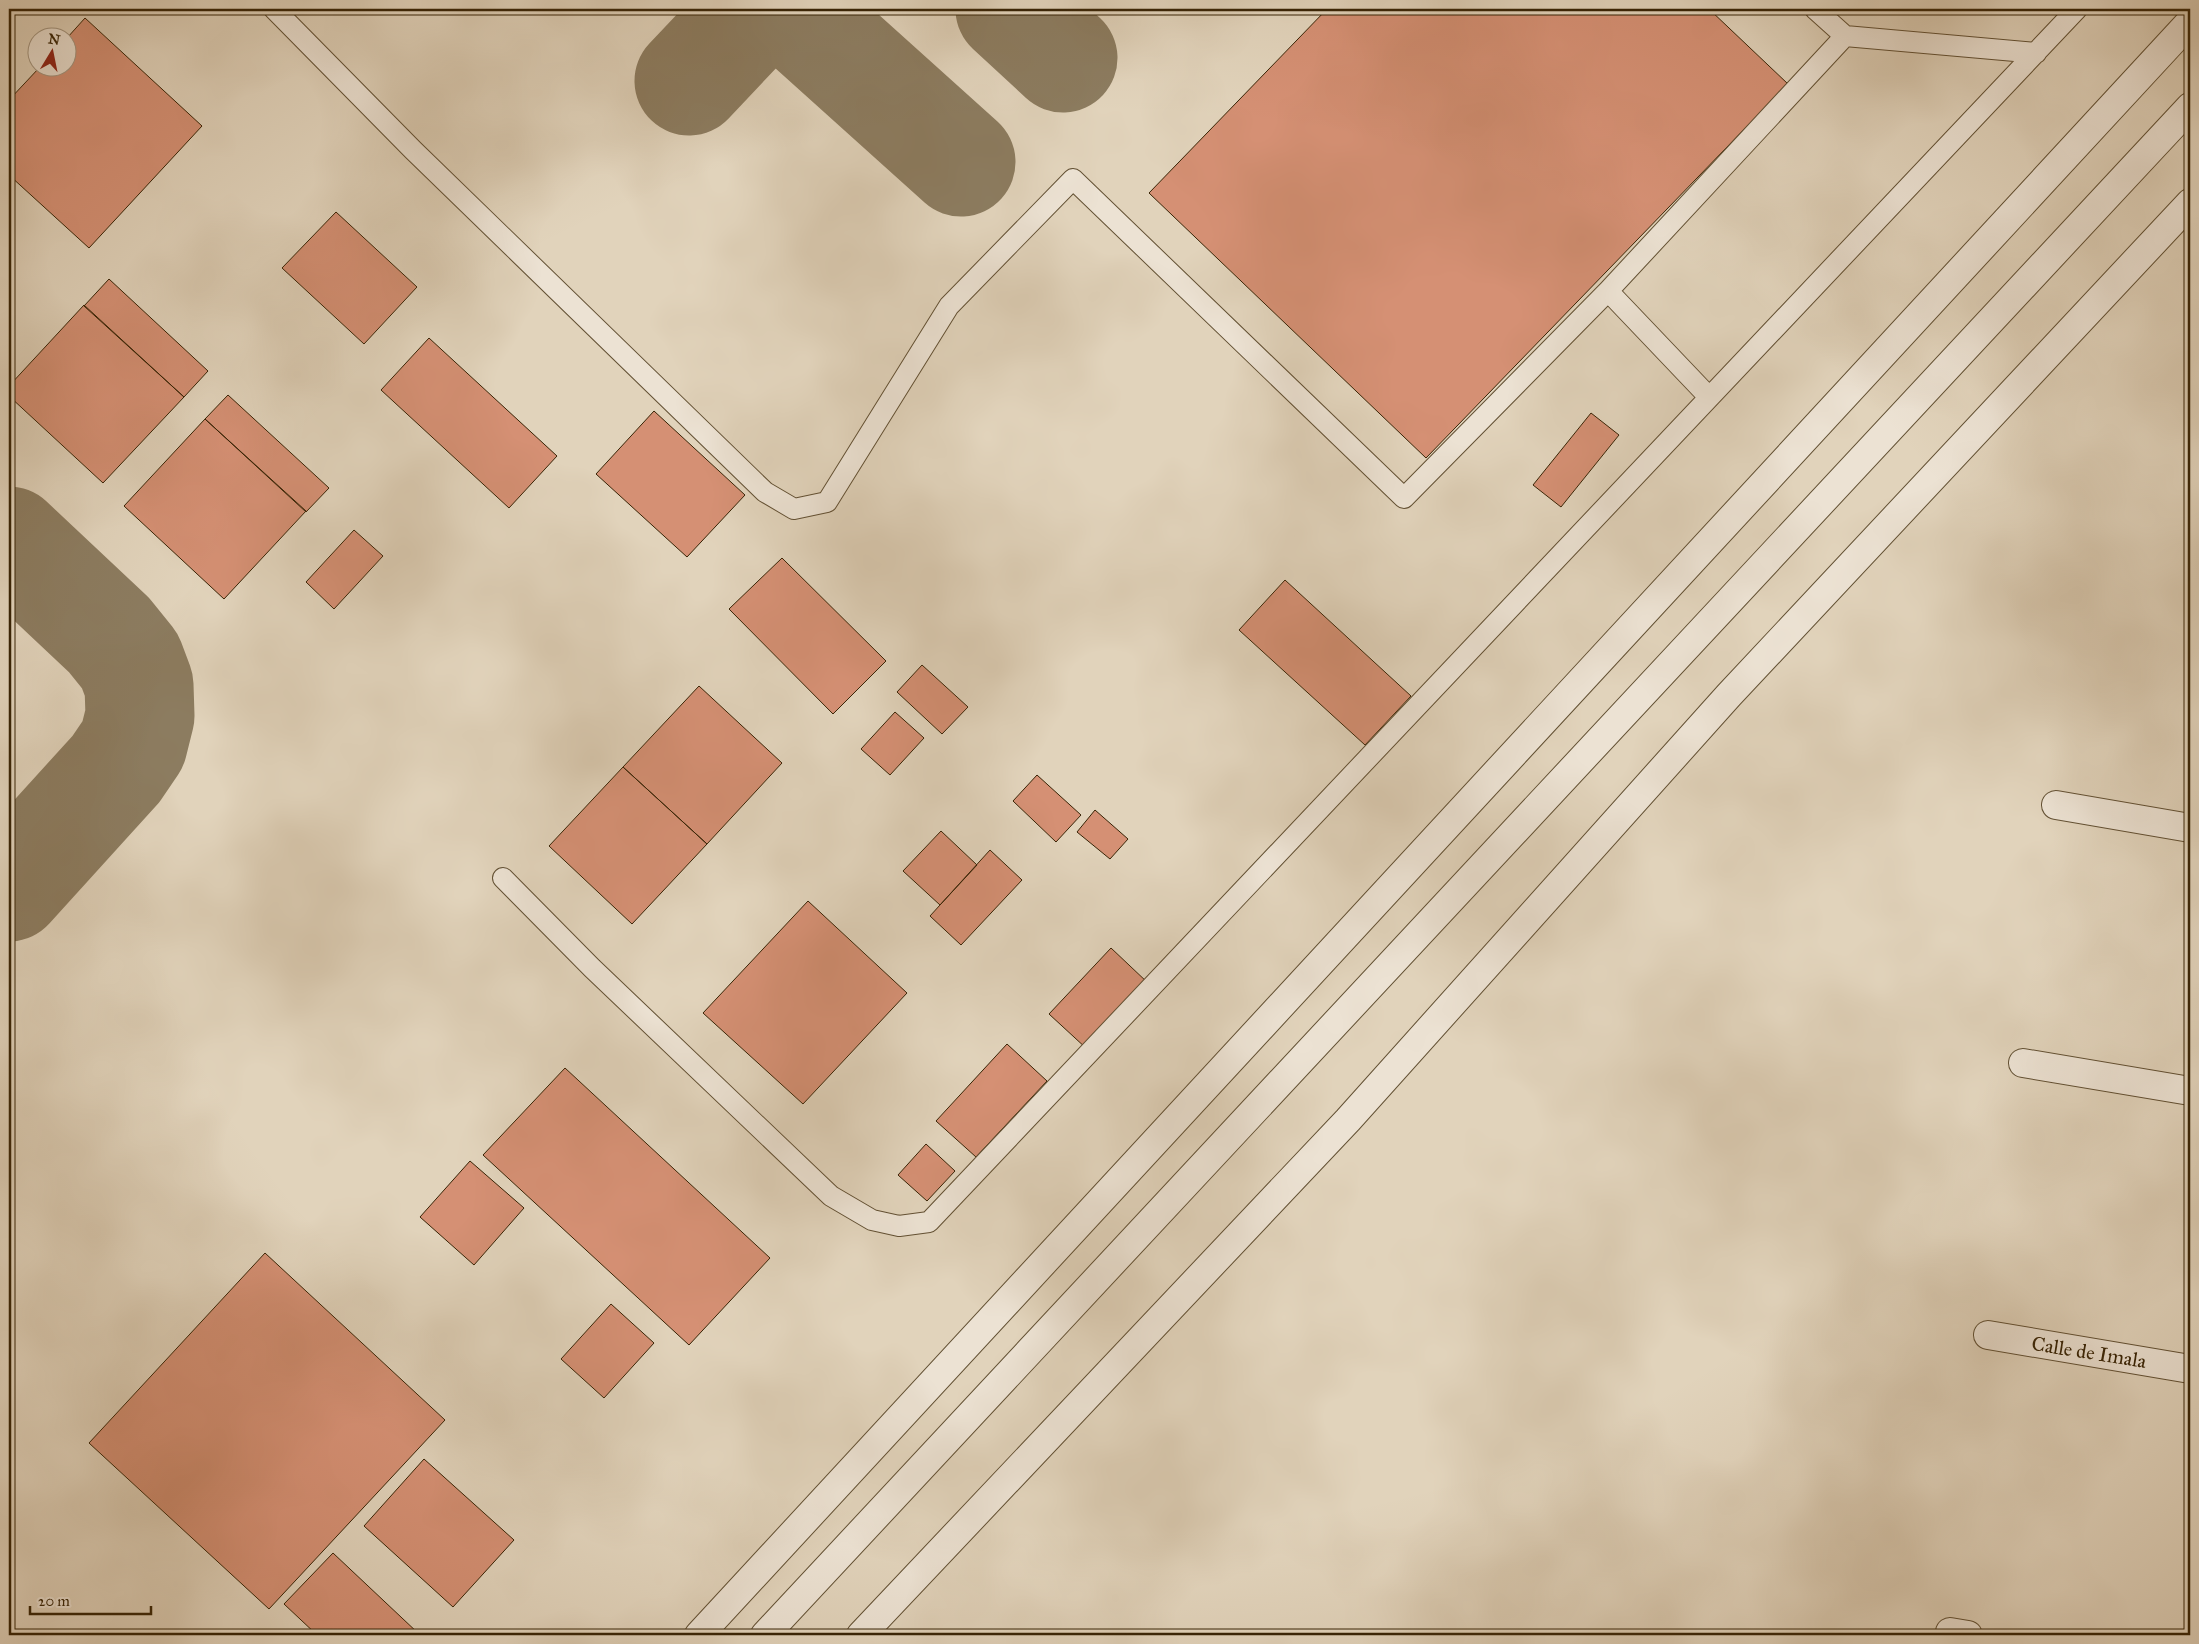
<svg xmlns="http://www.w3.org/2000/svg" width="2199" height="1644" font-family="'IM FELL Great Primer',serif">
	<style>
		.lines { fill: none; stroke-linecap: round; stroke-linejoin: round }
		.taxiway { stroke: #8c7c60; stroke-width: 109 }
		.building { fill: #d59074; stroke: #382406 }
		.service-casing { stroke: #625033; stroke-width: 22 }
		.minor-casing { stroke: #625033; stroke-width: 30 }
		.tertiary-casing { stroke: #625033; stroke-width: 30 }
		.service { stroke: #ece2d3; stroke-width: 20 }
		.minor { stroke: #ece2d3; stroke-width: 28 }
		.tertiary { stroke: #ece2d3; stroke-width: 28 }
		.labels { text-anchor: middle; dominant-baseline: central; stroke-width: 4; stroke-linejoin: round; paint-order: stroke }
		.street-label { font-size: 20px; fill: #382406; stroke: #ece2d3 }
	</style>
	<rect width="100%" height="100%" fill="#e1d3bb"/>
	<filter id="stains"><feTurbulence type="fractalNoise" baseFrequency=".004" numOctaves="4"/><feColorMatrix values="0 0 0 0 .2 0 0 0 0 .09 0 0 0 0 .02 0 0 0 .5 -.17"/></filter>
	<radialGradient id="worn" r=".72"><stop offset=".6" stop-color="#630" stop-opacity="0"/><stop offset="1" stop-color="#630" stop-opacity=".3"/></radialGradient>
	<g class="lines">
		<path class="taxiway" d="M791,9L961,162
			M1010,9L1063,58
			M689,81L757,9
			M9,541L109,635L130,661L139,685L140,716L133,744L116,769L9,887"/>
	</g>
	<path class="building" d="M1327,9H1709L1788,84L1426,458L1149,193Z
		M85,18L202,126L89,248L9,175V100L39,68H68L67,38Z
		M336,212L417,287L364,344L282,268Z
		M109,279L208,371L184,397L84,306Z
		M84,305L184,397L103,483L9,396V386Z
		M429,338L557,456L509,508L381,390Z
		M228,395L329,488L306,512L205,419Z
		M654,411L745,495L687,557L596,474Z
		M1591,413L1619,435L1561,507L1533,485Z
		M205,419L306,511L224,599L124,506Z
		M354,530L383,556L334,609L306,582Z
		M782,558L886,661L833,714L729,609Z
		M1285,580L1411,696L1365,745L1239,630Z
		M922,665L968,707L942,734L897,692Z
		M699,686L782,763L707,844L623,767Z
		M895,712L924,738L890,775L861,749Z
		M623,767L707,844L632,924L549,846Z
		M1037,775L1081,815L1056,842L1013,801Z
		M1095,810L1128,839L1110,859L1077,832Z
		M941,831L977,865L940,905L903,871Z
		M990,850L1022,880L961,945L930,916Z
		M808,901L907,993L803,1104L703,1013Z
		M1111,948L1148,983L1087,1049L1049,1014Z
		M1007,1044L1047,1081L976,1157L936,1121Z
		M565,1068L770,1258L689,1345L483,1155Z
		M926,1144L955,1171L927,1201L898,1175Z
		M470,1161L524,1208L474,1265L420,1217Z
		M265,1253L445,1420L269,1609L89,1443Z
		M611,1304L654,1343L604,1398L561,1359Z
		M424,1459L514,1540L453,1607L364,1526Z
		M333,1553L419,1634L317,1635L284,1604Z"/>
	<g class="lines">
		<defs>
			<path id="service" d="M274,9L413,150L765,492L794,509L827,502L949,306L1073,179L1404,498L1608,291
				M1845,36L2036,53
				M1708,396L1608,291L1845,36L1815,9
				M503,878L592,968L831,1196L872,1220L899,1226L929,1222L2077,9"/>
			<path id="minor" d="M2056,805L2190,828
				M2023,1063L2190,1091
				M1988,1335L2190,1369
				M1950,1632L1968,1635
				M861,1635L1348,1120L1729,695L2190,203"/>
			<path id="tertiary" d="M699,1635L2190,22
				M765,1635L2190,107"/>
		</defs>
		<use href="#service" class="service-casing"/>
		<use href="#minor" class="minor-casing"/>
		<use href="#tertiary" class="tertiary-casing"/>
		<use href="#service" class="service"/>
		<use href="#minor" class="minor"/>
		<use href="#tertiary" class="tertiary"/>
	</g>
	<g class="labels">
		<g class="street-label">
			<text transform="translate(2089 1352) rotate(9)">Calle de Imala</text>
		</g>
	</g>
	<rect width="2199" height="1644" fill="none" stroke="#e1d3bb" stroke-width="30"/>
	<rect x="10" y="10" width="2179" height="1624" fill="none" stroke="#382406" stroke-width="2.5"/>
	<rect x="15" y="15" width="2169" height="1614" fill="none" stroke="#382406"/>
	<g transform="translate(52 52) rotate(10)"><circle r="24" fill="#ece2d3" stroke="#a49681"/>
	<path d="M0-4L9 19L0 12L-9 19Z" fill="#8f2418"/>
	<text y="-8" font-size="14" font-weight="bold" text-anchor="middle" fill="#382406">N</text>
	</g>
	<path d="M30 1606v8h121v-8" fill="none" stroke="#382406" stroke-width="2.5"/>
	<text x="38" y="1606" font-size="15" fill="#382406" stroke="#ece2d3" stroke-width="4" paint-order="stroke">20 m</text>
	<rect width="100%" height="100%" filter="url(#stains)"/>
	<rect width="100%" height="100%" fill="url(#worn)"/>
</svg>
